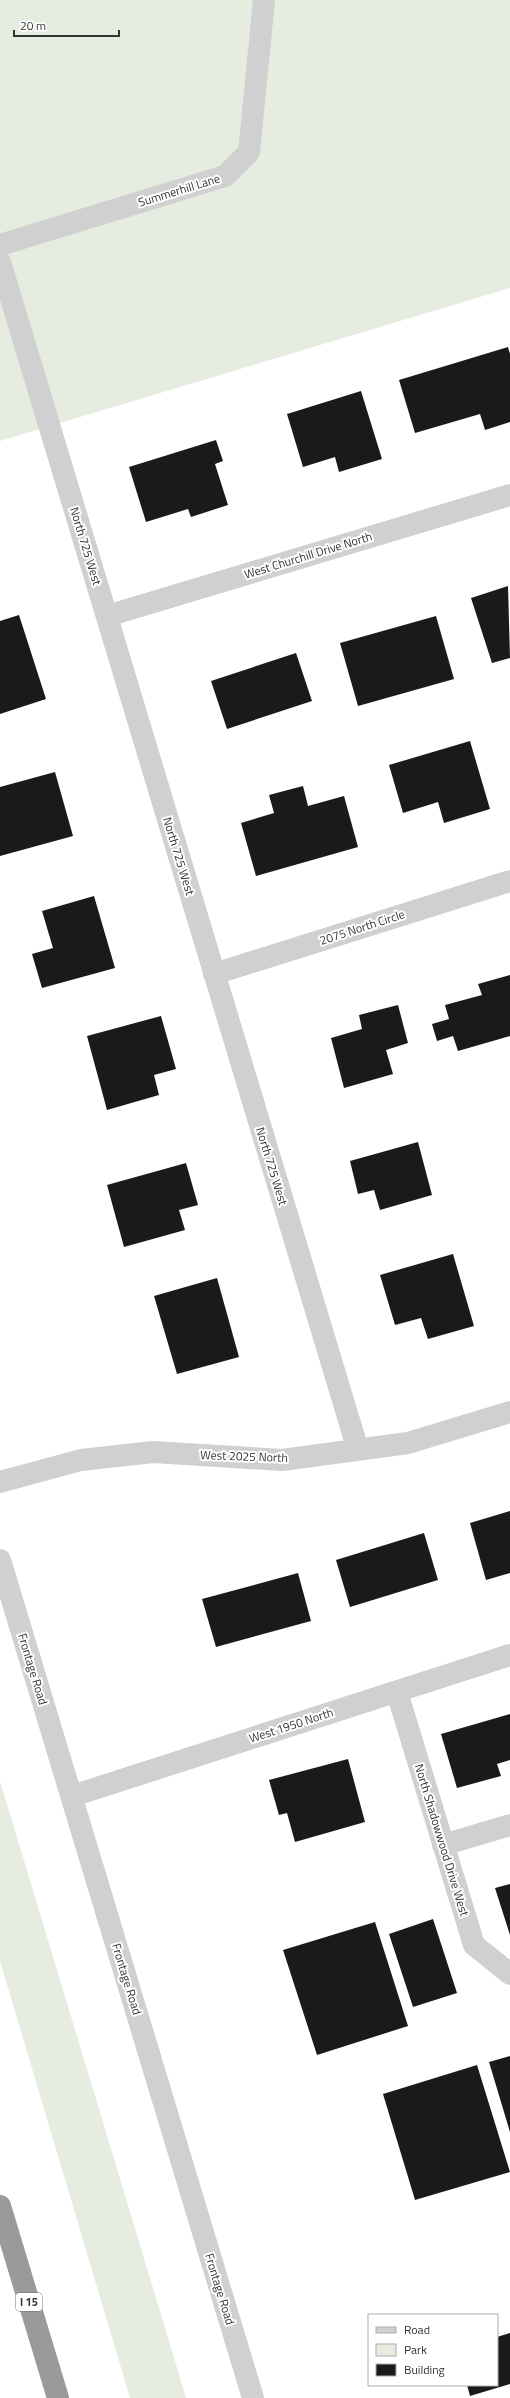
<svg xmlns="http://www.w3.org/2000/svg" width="510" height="2398" font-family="'Titillium Web',sans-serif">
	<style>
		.green { fill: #e6ecdf }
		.building { fill: #1a1a1a }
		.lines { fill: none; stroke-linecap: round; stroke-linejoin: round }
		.minor { stroke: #d0d0d0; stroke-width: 22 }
		.highway { stroke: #9a9a9a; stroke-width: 22 }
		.labels { text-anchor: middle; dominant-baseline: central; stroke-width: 4; stroke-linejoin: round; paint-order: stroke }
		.shield { fill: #fff; stroke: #707070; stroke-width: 1 }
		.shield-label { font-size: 11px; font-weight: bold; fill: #333 }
		.street-label { font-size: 12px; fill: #333; stroke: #fff }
	</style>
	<rect width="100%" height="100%" fill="#fff"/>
	<path class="green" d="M0,0H510V288L0,441Z
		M0,1781L169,2341L186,2398H130L0,1961Z"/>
	<path class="building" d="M508,347L510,354V422L485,430L480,414L415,433L399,380Z
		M361,391L382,459L339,472L335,457L303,467L287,414Z
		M216,440L223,461L215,464L228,505L191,517L188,509L146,522L129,467Z
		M508,586L510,658L492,663L471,598Z
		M19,615L46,699L0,714V621Z
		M436,616L454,679L358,706L340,643Z
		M296,653L312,701L227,729L211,681Z
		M470,741L490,809L444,823L438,802L403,813L389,765Z
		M55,772L73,836L0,856V787Z
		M303,786L308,806L344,796L358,847L256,876L241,823L274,813L269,795Z
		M94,896L115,968L42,988L32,954L53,948L42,911Z
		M510,975V1036L458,1051L453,1036L437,1041L432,1024L449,1019L445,1005L482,995L478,984Z
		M398,1005L408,1043L386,1050L393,1074L344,1088L331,1038L362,1029L359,1015Z
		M161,1016L176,1069L154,1075L159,1095L107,1110L87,1036Z
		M418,1142L432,1195L380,1210L374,1190L358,1194L350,1161Z
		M186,1163L198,1205L179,1210L185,1230L124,1247L107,1185Z
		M453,1254L474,1326L428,1339L421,1318L395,1325L380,1275Z
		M217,1278L239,1357L177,1374L154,1296Z
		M510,1511V1573L486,1580L470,1523Z
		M424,1533L438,1580L350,1607L336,1560Z
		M298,1573L311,1621L216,1647L202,1599Z
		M510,1714V1760L497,1764L501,1776L457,1788L441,1734Z
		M348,1759L365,1822L295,1842L287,1813L279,1815L269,1780Z
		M510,1884V1935L495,1888Z
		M433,1919L457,1993L413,2007L389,1934Z
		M375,1922L408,2026L317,2055L283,1950Z
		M510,2056V2132L489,2062Z
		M477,2065L510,2172L415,2200L383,2094Z
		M510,2333V2384L470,2396L467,2385H497V2337Z"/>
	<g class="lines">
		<path class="minor" d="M0,245L225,176L249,152L264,0
			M0,262L358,1450
			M107,616L510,495
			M214,974L510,881
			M0,1482L81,1460L153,1452L282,1460L408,1443L510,1412
			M0,1560L253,2398
			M397,1692L474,1945L510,1974
			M72,1796L510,1655
			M443,1845L510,1825"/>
		<path class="highway" d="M0,2206L58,2398"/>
	</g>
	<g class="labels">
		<rect class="shield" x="16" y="2293" width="26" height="18" rx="3"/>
		<g class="shield-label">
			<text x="29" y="2302">I 15</text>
		</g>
		<g class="street-label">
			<text transform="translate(179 190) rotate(-17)">Summerhill Lane</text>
			<text transform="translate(86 546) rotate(73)">North 725 West</text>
			<text transform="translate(308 555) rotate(-17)">West Churchill Drive North</text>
			<text transform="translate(179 856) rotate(73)">North 725 West</text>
			<text transform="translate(362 927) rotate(-18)">2075 North Circle</text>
			<text transform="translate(272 1166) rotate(73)">North 725 West</text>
			<text transform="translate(244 1456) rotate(2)">West 2025 North</text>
			<text transform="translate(33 1669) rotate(73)">Frontage Road</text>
			<text transform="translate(291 1725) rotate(-18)">West 1950 North</text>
			<text transform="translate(442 1840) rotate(73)">North Shadowwood Drive West</text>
			<text transform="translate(127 1979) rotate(73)">Frontage Road</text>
			<text transform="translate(220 2289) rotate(73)">Frontage Road</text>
		</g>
	</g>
	<rect x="368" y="2314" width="130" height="72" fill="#ffffff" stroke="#adadad"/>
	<rect x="376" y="2327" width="20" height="6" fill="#d0d0d0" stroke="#adadad"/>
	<text x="404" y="2334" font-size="12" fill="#333333">Road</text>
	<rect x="376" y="2344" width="20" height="12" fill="#e6ecdf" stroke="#adadad"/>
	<text x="404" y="2354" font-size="12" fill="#333333">Park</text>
	<rect x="376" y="2364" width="20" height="12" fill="#1a1a1a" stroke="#adadad"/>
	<text x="404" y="2374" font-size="12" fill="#333333">Building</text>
	<path d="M14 30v6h105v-6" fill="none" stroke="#333333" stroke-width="2"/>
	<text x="20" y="30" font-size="12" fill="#333333" stroke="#ffffff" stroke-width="3" paint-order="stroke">20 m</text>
</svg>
